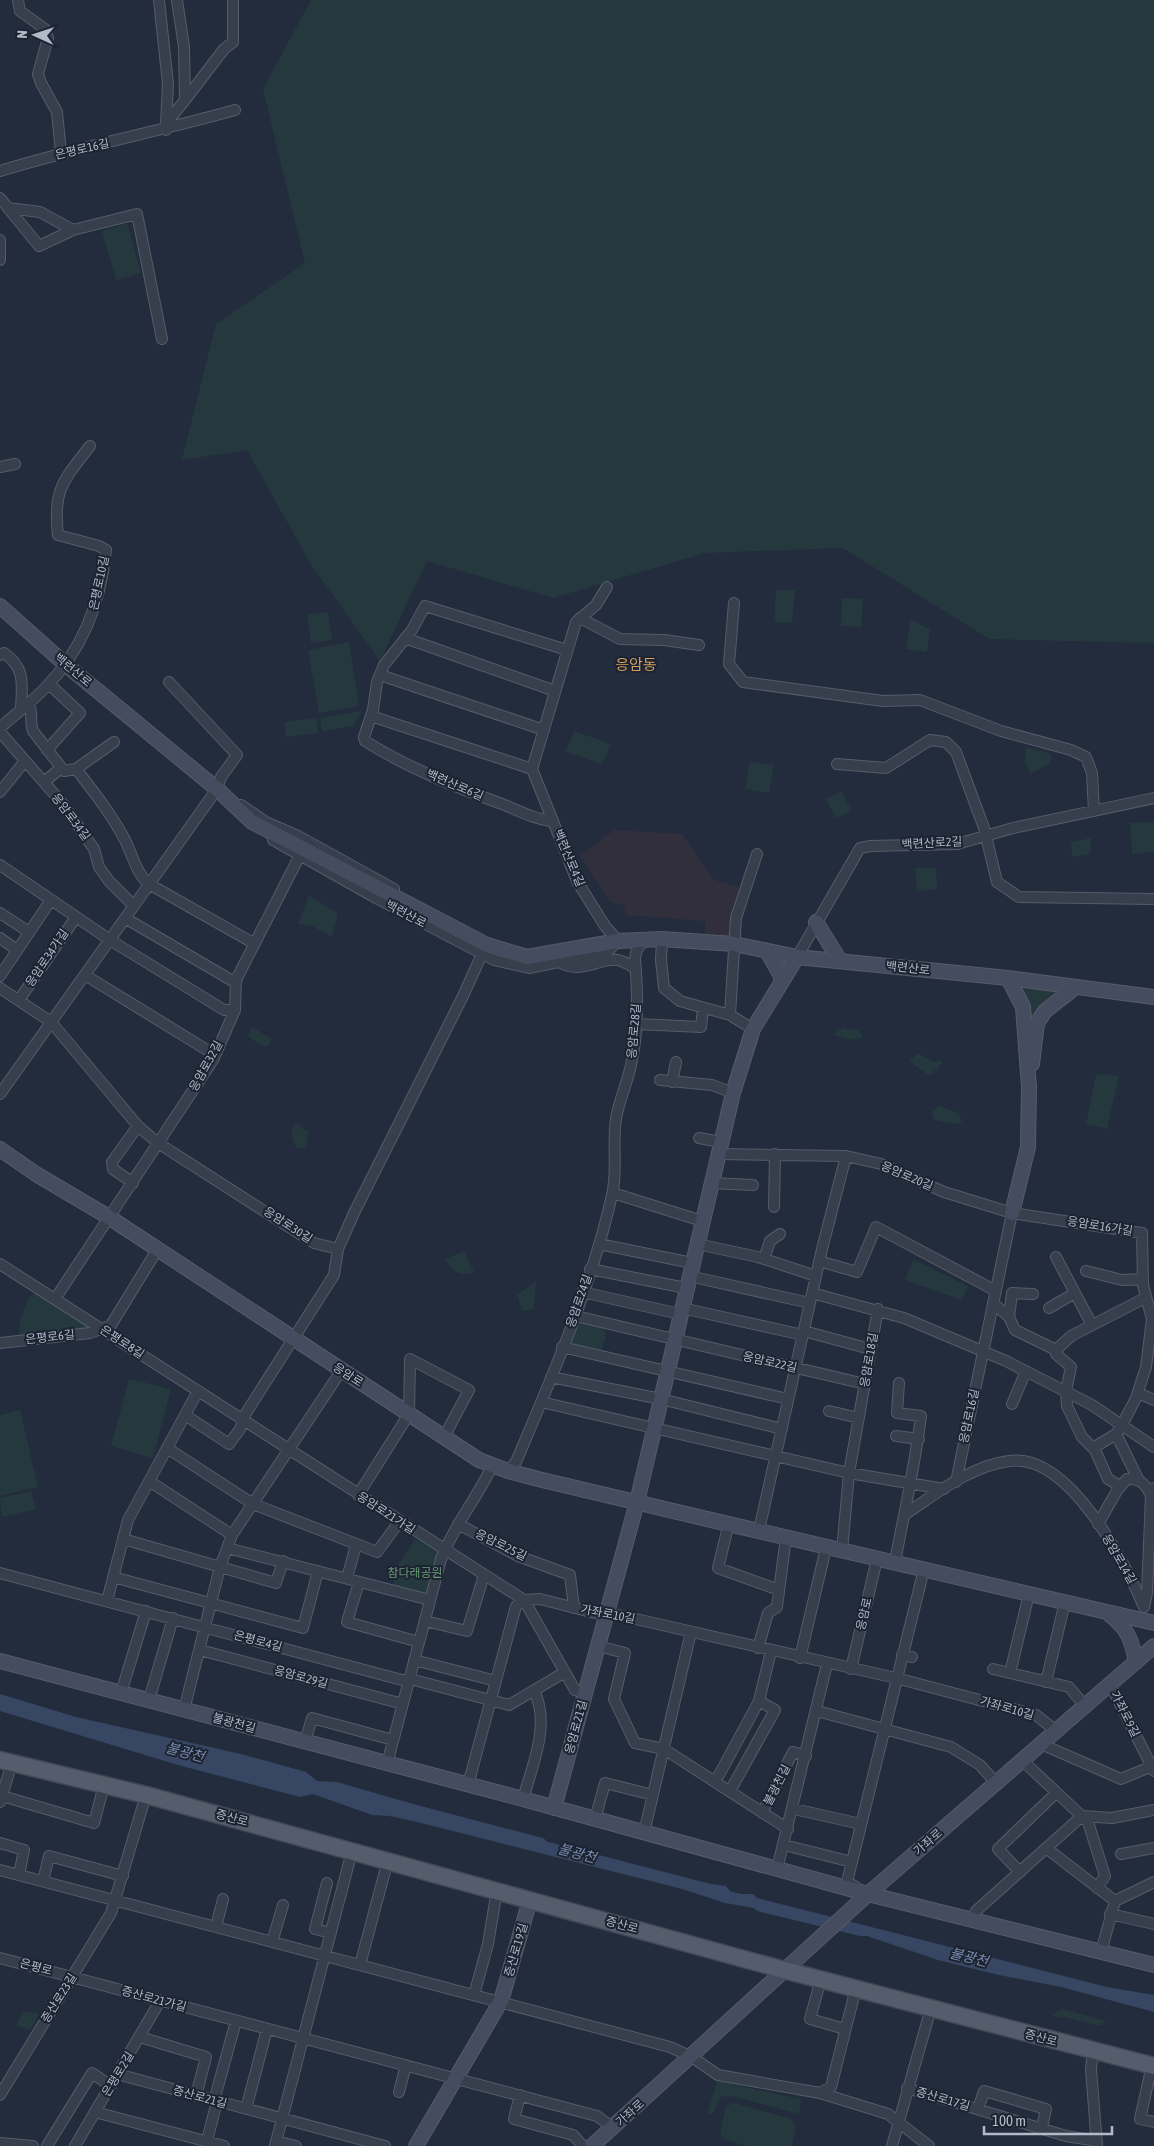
<svg xmlns="http://www.w3.org/2000/svg" width="1154" height="2146" font-family="'Asap Condensed','Noto Sans KR',sans-serif">
	<style>
		.medical { fill: #322f3d }
		.green { fill: #25383d }
		.water { fill: #364663 }
		.lines { fill: none; stroke-linecap: round; stroke-linejoin: round }
		.river { stroke: #364663; stroke-width: 15 }
		.street-casing { stroke: #555c6a; stroke-width: 12 }
		.secondary-casing { stroke: #555c6a; stroke-width: 16 }
		.primary-casing { stroke: #404755; stroke-width: 19 }
		.street { stroke: #373e4c; stroke-width: 10 }
		.secondary { stroke: #454c5f; stroke-width: 14 }
		.primary { stroke: #555d6c; stroke-width: 16 }
		.labels { text-anchor: middle; dominant-baseline: central; stroke-width: 4; stroke-linejoin: round; paint-order: stroke }
		.street-label { font-size: 12px; fill: #b2b9c8; stroke: #1c2331 }
		.park-label { font-size: 12px; fill: #699978; stroke: #1c2331 }
		.water-label { font-size: 14px; font-style: italic; fill: #7a8db0; stroke: #1c2331 }
		.quarter-label { font-size: 15px; fill: #d49d61; stroke: #1c2331 }
	</style>
	<rect width="100%" height="100%" fill="#232c3c"/>
	<path class="medical" d="M614,830L682,834L714,880L739,887L731,916L729,936L705,935V921L626,915V906L610,902L580,856Z"/>
	<path class="green" d="M311,0H1154V643L989,639L843,548L705,553L553,598L427,561L380,661L310,563L247,450L182,460L216,324L305,263L263,89Z
		M127,223L141,273L116,280L102,231Z
		M776,590H795L792,623L774,622Z
		M842,598L863,599L861,627L841,626Z
		M328,612L332,640L311,643L307,615Z
		M911,619L930,630L927,652L906,649Z
		M349,642L359,706L319,713L308,650Z
		M362,711L353,726L322,731L320,718Z
		M317,718L318,733L286,737L284,722Z
		M574,731L611,744L602,764L566,752Z
		M1026,747L1051,754L1050,763L1031,774L1025,763Z
		M750,762L774,765L769,793L745,789Z
		M841,791L852,811L836,818L826,799Z
		M1154,822V852L1132,854L1130,823Z
		M1091,838L1090,854L1072,857L1071,842Z
		M915,868H936L937,889L917,891Z
		M309,895L338,914L332,937L310,925L298,924Z
		M1020,987L1057,992L1039,1006L1029,1036Z
		M252,1027L272,1039L269,1045L263,1047L248,1036Z
		M843,1027L845,1029L858,1030L862,1035L861,1038L852,1040L833,1035Z
		M918,1053L934,1062L941,1061L943,1062L930,1076L909,1061Z
		M1096,1074L1119,1076L1107,1129L1086,1124Z
		M939,1106L959,1113L962,1122L955,1124L934,1120L932,1112Z
		M299,1124L301,1128L309,1132L306,1145L303,1149L296,1147C292,1140 290,1133 294,1125Z
		M464,1251L474,1272C461,1277 450,1271 445,1259Z
		M913,1259L968,1286L962,1300L905,1280Z
		M536,1281L534,1309L522,1311L517,1295Z
		M34,1291L92,1326L89,1329L19,1335C19,1317 24,1306 34,1291Z
		M580,1317L603,1327L606,1335L601,1354L569,1344Z
		M129,1379L171,1389L153,1458L111,1446Z
		M20,1410L38,1487L0,1496V1415Z
		M31,1491L36,1509L2,1517L0,1498Z
		M415,1539L440,1552L428,1596L393,1585L399,1564Z
		M1063,2009L1106,2021L1100,2026L1064,2017L1052,2016L1059,2010Z
		M23,2011L39,2014L30,2030L16,2026Z
		M717,2081L801,2099L799,2114L737,2097L722,2096L712,2114L708,2113Z
		M735,2103L792,2119L796,2127L792,2146H746L724,2139L720,2133L726,2106Z"/>
	<path class="water" d="M0,1694L76,1717L241,1754L306,1772L317,1781L337,1782L510,1832L711,1884L726,1886L730,1891L741,1894H753L757,1898L1107,1987L1154,1995V2012L1061,1987L999,1975L938,1960L867,1936H860L757,1911L754,1908L725,1903L682,1889L413,1821L389,1816L372,1815L313,1794L300,1797L178,1765L0,1711Z"/>
	<g class="lines">
		<path class="river" d="M376,1802L540,1845"/>
		<defs>
			<path id="street" d="M18,0L20,11L45,29L48,38L38,74L41,83L57,112L61,153
				M159,0L168,84L166,124
				M185,100L224,49L233,42V0
				M166,130L169,120L185,100L184,47L177,0
				M0,171C77,147 157,132 235,110
				M0,198L8,208L40,212L73,230L137,214L162,339
				M8,208L39,246L73,230
				M0,240V260
				M0,467L15,464
				M734,603L729,664L743,682L883,701L920,700L1001,731L1071,750L1086,757L1092,773L1094,811
				M580,618L620,639L664,640L699,645
				M405,638L555,691
				M0,655L4,653C26,668 22,685 21,709
				M380,675L544,730
				M28,703C34,712 29,722 33,731L64,771L76,769L114,742
				M371,716L532,769
				M0,728C15,714 32,702 46,687C83,649 101,602 106,550L99,546L58,535C53,489 63,481 90,446
				M0,732L63,804L94,849L99,867L109,881L134,906
				M47,750L80,713L49,684
				M837,764L886,768L930,740L946,742L956,752L984,828L997,882L1019,897L1154,899
				M76,769C94,792 112,815 125,840C133,856 136,873 149,884L255,944
				M44,782L61,768
				M0,792L25,761
				M241,805L266,822L298,836L394,889
				M553,821C536,820 519,811 502,804C455,787 408,768 365,741L364,737L373,710L377,682L384,665L412,630L425,606L567,650
				M273,840L376,898L494,960L529,968L607,952L618,941L605,926L577,881L532,769L576,622L596,605L607,587
				M0,865L110,940L224,1010H235
				M0,913L29,932
				M125,918L236,983
				M0,938L17,950
				M662,939L661,960L664,988L680,1001L730,1015L753,1029
				M797,957L860,848L871,846L957,844L1013,828L1154,798
				M561,963C582,974 598,958 618,960C624,961 631,966 636,969
				M85,975L215,1055
				M0,976L51,900
				M0,988L51,1022L138,1126L158,1143L314,1243L338,1249
				M19,1000L76,917
				M730,1015L736,918L757,854
				M637,1024L701,1027L703,1008
				M660,1080L712,1085L733,1093
				M672,1082L676,1062
				M0,1094L217,789L221,777L237,755L169,682
				M699,1138L721,1142
				M718,1154L846,1156L881,1164L944,1192L1012,1213L1142,1233L1143,1285L1152,1319L1146,1367L1136,1398L1122,1425L1116,1434L1093,1448
				M133,1183L113,1169L112,1162L138,1126
				M711,1183L753,1185
				M613,1193L702,1221
				M774,1207L775,1154
				M599,1244L692,1263
				M697,1244L758,1257L816,1276
				M1056,1257L1092,1325
				M764,1259L770,1241L780,1234
				M819,1261L857,1272L876,1227L996,1291
				M0,1264L524,1600L575,1690L585,1693
				M590,1269L686,1288
				M1086,1271L1122,1280L1143,1279
				M689,1276L810,1303
				M582,1292L680,1314
				M812,1293L904,1318L1006,1361L1092,1405L1154,1447
				M55,1299L213,1060L235,1010L236,980L300,855
				M993,1303L1009,1317L1015,1330L1056,1350V1354L1071,1367L1066,1391L1067,1406L1082,1437L1095,1450L1108,1479L1120,1486
				M682,1308L803,1335
				M1049,1308L1075,1293
				M1009,1317L1012,1293L1033,1294
				M573,1318L580,1317L865,1384
				M804,1331L870,1349
				M0,1343L90,1333L111,1325L157,1250
				M562,1347L788,1399
				M1056,1350L1071,1336L1145,1298
				M551,1377L661,1399L782,1429
				M1138,1393L1154,1400
				M541,1402L849,1473L944,1489
				M1012,1404L1026,1371
				M829,1411L859,1418
				M185,1415L229,1444L240,1429L246,1413L334,1275L338,1249L354,1213L463,996L482,954
				M1116,1434L1139,1481
				M896,1436L919,1439
				M167,1448L253,1504L377,1552L399,1522
				M508,1471L516,1462C552,1377 592,1285 612,1195C618,1170 612,1144 616,1119C619,1100 627,1084 631,1065C639,1031 638,994 635,959L636,952L643,940
				M149,1481L232,1535
				M956,1482L1012,1213
				M358,1495L409,1414L410,1359L469,1390L444,1437
				M904,1515C936,1494 970,1466 1009,1461C1069,1452 1124,1561 1144,1607
				M729,1523L718,1568L779,1590
				M458,1524L518,1556L570,1575L574,1608
				M1098,1524L1118,1489L1127,1479C1140,1478 1145,1484 1151,1495
				M759,1530L822,1249L846,1156
				M123,1539L276,1583L283,1561
				M227,1548L430,1600
				M842,1551L849,1473L878,1309
				M895,1562C904,1513 915,1466 921,1416L897,1413L899,1383
				M0,1573L402,1680H414L509,1705L565,1672
				M113,1577L303,1628L318,1571
				M347,1578L356,1545
				M359,1582L347,1622L419,1642
				M107,1601L128,1520L198,1391
				M1144,1607L1147,1593L1151,1495L1154,1488
				M425,1621L467,1631L484,1575
				M598,1646L625,1653L614,1699L635,1743L664,1749L788,1829
				M758,1648L768,1613L777,1607L786,1537
				M200,1650L403,1704
				M902,1655L912,1657
				M800,1658L826,1548
				M414,1660L496,1681
				M851,1669L877,1559
				M993,1669L1069,1687L1085,1706
				M1010,1673L1029,1594
				M1046,1682L1065,1602
				M1110,1684L1154,1771
				M121,1693L146,1611
				M149,1700L173,1618
				M184,1710L220,1567L232,1535L341,1371
				M817,1711L951,1747L980,1765L996,1783
				M305,1742L312,1718L393,1740
				M1041,1744L1121,1779L1152,1766
				M1022,1760L1088,1822L1105,1876L1097,1888
				M387,1764L441,1559C454,1525 478,1497 493,1464
				M713,1781L719,1775L759,1701L771,1651
				M468,1785L516,1606L524,1600L540,1599L595,1613L618,1615L896,1678L1036,1715L1056,1731
				M730,1791L775,1710L759,1701
				M2,1796L94,1823L104,1785
				M523,1799C532,1766 551,1724 534,1691
				M0,1802L12,1763
				M794,1809L861,1824
				M762,1813L793,1752L806,1756
				M1082,1816L1112,1818L1154,1810
				M595,1819L605,1783L653,1795
				M644,1833L691,1632
				M0,1843L24,1850L19,1875
				M784,1845L852,1862
				M1046,1848L1115,1901
				M1121,1854L1154,1848
				M777,1869L827,1664
				M0,1870L670,2047L692,2057L718,2075L820,2093L888,2114L929,2146
				M1020,1872L998,1849L1056,1793
				M43,1881L49,1856L123,1876
				M327,1883L315,1929L331,1933
				M856,1887L847,1882L924,1569
				M1115,1901L1154,1882
				M1110,1914L1154,1924
				M972,1920L976,1911L1082,1816
				M216,1927L223,1899
				M272,1942L283,1905
				M1101,1952L1115,1901
				M0,1958L597,2116L613,2128
				M360,1965L388,1860
				M821,1979L810,2019L845,2029
				M474,1995L488,1944L497,1890
				M140,2037L206,2057L196,2096
				M1093,2052L1091,2069L1097,2146
				M1152,2065L1140,2119L1154,2122
				M117,2074L385,2146
				M907,2088L1066,2136L1097,2141
				M399,2092L406,2065
				M820,2093L831,2087L856,1988
				M0,2095L111,1913L146,1795
				M520,2095L514,2119L573,2135L583,2146
				M214,2101L236,2021
				M246,2109L267,2029
				M978,2109L984,2091L1046,2109L1042,2127
				M95,2112L224,2146
				M207,2141L217,2101
				M276,2141L296,2146
				M0,2143L33,2146
				M47,2146L92,2073L111,2086
				M75,2146L160,2001
				M275,2146L352,1851
				M892,2146L931,2008"/>
			<path id="secondary" d="M0,606L65,664L217,789L252,822L487,945L527,957L618,941L662,939L734,944L797,957L1008,978L1154,997
				M816,922L840,961
				M768,953L780,974L782,982
				M1008,978L1023,1007L1029,1087L1028,1147L1012,1213
				M1032,1064L1037,1023L1045,1011L1076,987
				M0,1149L36,1174L107,1216L479,1460L508,1471L538,1479C743,1528 948,1575 1154,1623
				M1110,1615C1127,1628 1132,1640 1136,1662
				M0,1661L523,1799L868,1894L1154,1965
				M554,1808L637,1502L733,1093L753,1029L797,957
				M416,2146L501,2001L530,1900
				M592,2146L868,1894L1154,1646"/>
			<path id="primary" d="M0,1760L146,1795L784,1970L1154,2066"/>
		</defs>
		<use href="#street" class="street-casing"/>
		<use href="#secondary" class="secondary-casing"/>
		<use href="#primary" class="primary-casing"/>
		<use href="#street" class="street"/>
		<use href="#secondary" class="secondary"/>
		<use href="#primary" class="primary"/>
	</g>
	<g class="labels">
		<g class="street-label">
			<text transform="translate(82 149) rotate(-13)">은평로16길</text>
			<text transform="translate(99 583) rotate(-78)">은평로10길</text>
			<text transform="translate(73 670) rotate(40)">백련산로</text>
			<text transform="translate(455 785) rotate(23)">백련산로6길</text>
			<text transform="translate(71 817) rotate(53)">응암로34길</text>
			<text transform="translate(932 843) rotate(-3)">백련산로2길</text>
			<text transform="translate(569 858) rotate(67)">백련산로4길</text>
			<text transform="translate(406 914) rotate(28)">백련산로</text>
			<text transform="translate(47 958) rotate(-56)">응암로34가길</text>
			<text transform="translate(908 968) rotate(6)">백련산로</text>
			<text transform="translate(634 1031) rotate(-85)">응암로28길</text>
			<text transform="translate(206 1066) rotate(-61)">응암로32길</text>
			<text transform="translate(907 1176) rotate(23)">응암로20길</text>
			<text transform="translate(288 1225) rotate(33)">응암로30길</text>
			<text transform="translate(1100 1226) rotate(9)">응암로16가길</text>
			<text transform="translate(579 1301) rotate(-71)">응암로24길</text>
			<text transform="translate(50 1337) rotate(-6)">은평로6길</text>
			<text transform="translate(122 1342) rotate(33)">은평로8길</text>
			<text transform="translate(869 1360) rotate(-80)">응암로18길</text>
			<text transform="translate(770 1362) rotate(13)">응암로22길</text>
			<text transform="translate(348 1375) rotate(33)">응암로</text>
			<text transform="translate(969 1416) rotate(-78)">응암로16길</text>
			<text transform="translate(386 1513) rotate(33)">응암로21가길</text>
			<text transform="translate(501 1545) rotate(26)">응암로25길</text>
			<text transform="translate(1119 1559) rotate(60)">응암로14길</text>
			<text transform="translate(608 1614) rotate(11)">가좌로10길</text>
			<text transform="translate(864 1614) rotate(-77)">응암로</text>
			<text transform="translate(258 1641) rotate(15)">은평로4길</text>
			<text transform="translate(301 1677) rotate(15)">응암로29길</text>
			<text transform="translate(1007 1708) rotate(16)">가좌로10길</text>
			<text transform="translate(1125 1714) rotate(63)">가좌로9길</text>
			<text transform="translate(234 1723) rotate(15)">불광천길</text>
			<text transform="translate(576 1727) rotate(-75)">응암로21길</text>
			<text transform="translate(777 1785) rotate(-63)">불광천길</text>
			<text transform="translate(232 1818) rotate(15)">증산로</text>
			<text transform="translate(928 1842) rotate(-41)">가좌로</text>
			<text transform="translate(622 1925) rotate(15)">증산로</text>
			<text transform="translate(516 1950) rotate(-74)">증산로19길</text>
			<text transform="translate(36 1967) rotate(15)">은평로</text>
			<text transform="translate(59 1998) rotate(-58)">증산로23길</text>
			<text transform="translate(154 1999) rotate(15)">증산로21가길</text>
			<text transform="translate(1041 2038) rotate(15)">증산로</text>
			<text transform="translate(118 2074) rotate(-59)">은평로2길</text>
			<text transform="translate(200 2097) rotate(15)">증산로21길</text>
			<text transform="translate(943 2099) rotate(16)">증산로17길</text>
			<text transform="translate(630 2113) rotate(-42)">가좌로</text>
		</g>
		<g class="park-label">
			<text x="415" y="1573">참다래공원</text>
		</g>
		<g class="water-label">
			<text transform="translate(185 1752) rotate(15)">불광천</text>
			<text transform="translate(577 1853) rotate(15)">불광천</text>
			<text transform="translate(969 1957) rotate(14)">불광천</text>
		</g>
		<g class="quarter-label">
			<text x="636" y="664">응암동</text>
		</g>
	</g>
	<g transform="translate(35 35) rotate(273)" stroke="#1c2331" stroke-width="4" paint-order="stroke">
	<path d="M0-4L9 19L0 12L-9 19Z" fill="#b2b9c8"/>
	<text y="-8" font-size="14" font-weight="bold" text-anchor="middle" fill="#b2b9c8">N</text>
	</g>
	<path d="M984 2126v8h128v-8" fill="none" stroke="#b2b9c8" stroke-width="2.5"/>
	<text x="992" y="2126" font-size="15" fill="#b2b9c8" stroke="#1c2331" stroke-width="4" paint-order="stroke">100 m</text>
</svg>
